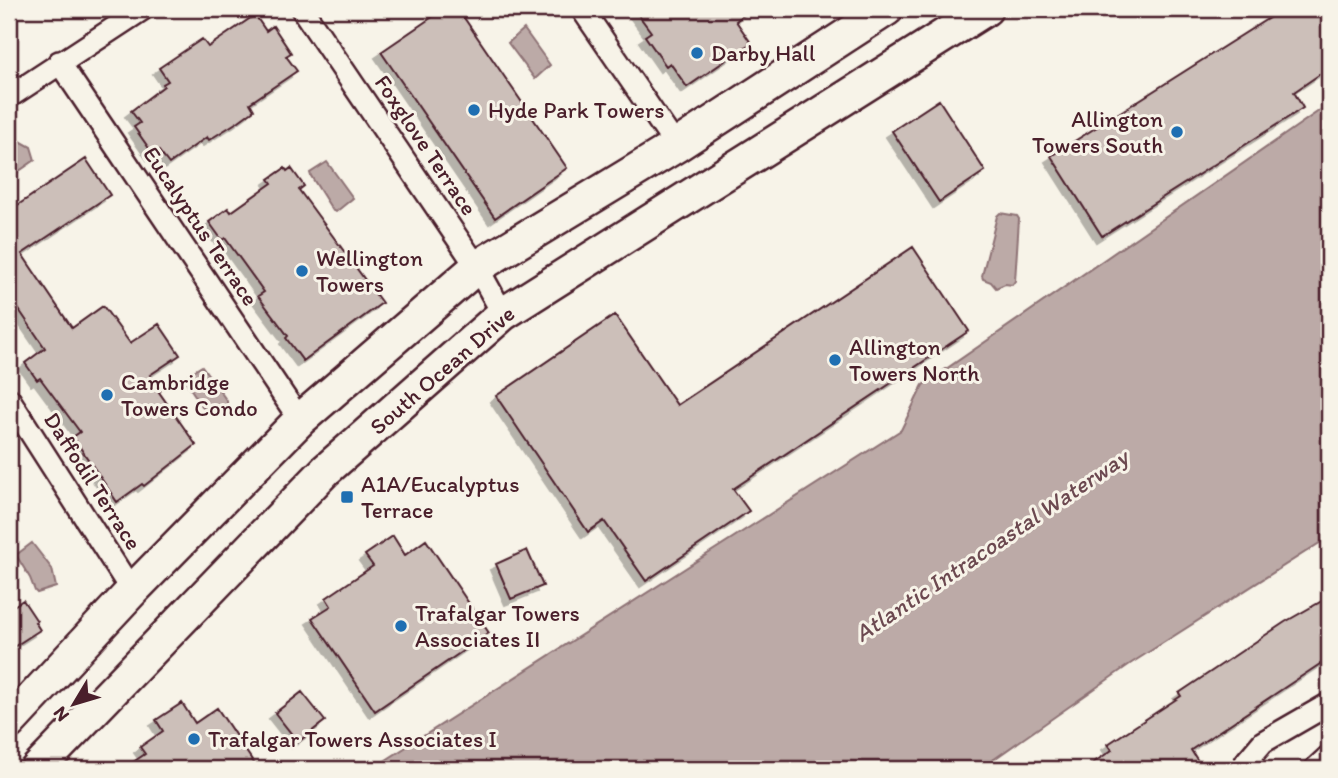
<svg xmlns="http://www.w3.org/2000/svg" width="1338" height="778" font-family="Itim,sans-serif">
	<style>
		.water { fill: #bcaaa7; stroke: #8e7275; stroke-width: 2 }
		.building { fill: #ccbfb9; stroke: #4a1f2b; stroke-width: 2; filter: url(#shadow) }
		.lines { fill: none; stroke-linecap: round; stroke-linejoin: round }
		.street-casing { stroke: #4a1f2b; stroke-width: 26 }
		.primary-casing { stroke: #4a1f2b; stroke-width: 37 }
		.street { stroke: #f7f3e8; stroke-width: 21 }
		.primary { stroke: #f7f3e8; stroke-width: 32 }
		.poi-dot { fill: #1f6fb2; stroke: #f7f3e8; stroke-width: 2.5 }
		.labels { text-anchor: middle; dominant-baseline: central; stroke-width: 6; stroke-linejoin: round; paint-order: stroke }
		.poi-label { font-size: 23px; fill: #4a1f2b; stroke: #f7f3e8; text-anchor: start }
		.street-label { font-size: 23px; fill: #4a1f2b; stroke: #f7f3e8 }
		.water-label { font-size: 24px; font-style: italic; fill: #6c4950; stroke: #f7f3e8 }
	</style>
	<defs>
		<filter id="shadow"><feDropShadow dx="-6" dy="6" stdDeviation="0" flood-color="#0004"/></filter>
	</defs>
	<rect width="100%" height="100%" fill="#f7f3e8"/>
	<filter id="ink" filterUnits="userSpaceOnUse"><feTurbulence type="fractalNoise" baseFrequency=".0143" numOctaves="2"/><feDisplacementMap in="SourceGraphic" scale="14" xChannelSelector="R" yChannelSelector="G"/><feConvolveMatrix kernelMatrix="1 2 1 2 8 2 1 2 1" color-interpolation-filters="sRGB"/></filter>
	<g filter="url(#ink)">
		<path class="water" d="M524,29L550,65L535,79L508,43Z
			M1329,104V537L1130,664L980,769H372L901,430L923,385Z
			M20,141L31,147L35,160L9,178V150Z
			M327,162L353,198L336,212L333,211L311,176L310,173Z
			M1000,213L1017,216L1019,219L1015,281L1012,285L1005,284L996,288L991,282L983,279L982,276L997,216Z
			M202,366L227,401V404L211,415H208L184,379V377Z
			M32,543L52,569L56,587L37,593L35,591L30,578L16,555Z"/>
		<path class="building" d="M444,9H458L567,168L495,218L381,52Z
			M634,9H751L736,21L751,43L687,87L670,63L666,66L645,36L651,32Z
			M1283,9H1329V68L1294,92L1303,108L1102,236L1051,156Z
			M255,15L266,31L273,26L291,53L286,56L297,71L250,103L254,110L239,121L209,140L207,137L169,164L158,150L153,154L134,127L140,123L131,111L164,86L163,84L168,81L159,68L202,39L208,47Z
			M939,100L985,171L939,202L892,131Z
			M86,159L110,195L22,254L72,328L103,306L130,343L159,324L180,355L150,375L161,390L159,392L196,445L144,486L142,484L117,502L73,437L80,432L40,378L37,380L25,363L45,348L9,295V211Z
			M285,168L287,171L291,168L304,186L299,190L382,303L303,361L286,338L288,336L258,296L264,292L225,238L222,240L209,222L228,208L231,212L272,183L269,179Z
			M913,247L969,331L733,489L749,511L646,581L604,521L588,532L496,396L615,315L677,405Z
			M393,536L405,555L426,540L489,633L375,711L312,618L331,606L326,598L373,566L365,555Z
			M527,550L543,586L511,599L496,564Z
			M1329,597V658L1191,750L1203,769H1084L1112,750L1108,744L1181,696L1179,693L1285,622Z
			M23,600L37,621L35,622L40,630L9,650V609Z
			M302,692L325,721L298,742L275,713Z
			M182,703L195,723L217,708L258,769H123L145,754L140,747L163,731L156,720Z"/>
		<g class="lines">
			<defs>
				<path id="street" d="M302,9L477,267L503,314
					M582,9L676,146
					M59,62L300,420
					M9,97L143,9
					M9,399L132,591
					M1248,769L1246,762L1263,742L1329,704
					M1315,769L1329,756"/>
				<path id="primary" d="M9,723L132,591L300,420L477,267L676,146L887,9
					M37,769L326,470L503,314L986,9"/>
			</defs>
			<use href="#street" class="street-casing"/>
			<use href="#primary" class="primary-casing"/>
			<use href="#street" class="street"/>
			<use href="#primary" class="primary"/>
		</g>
	</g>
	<g class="poi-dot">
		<circle cx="697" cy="53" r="7"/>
		<circle cx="474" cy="110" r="7"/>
		<circle cx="1177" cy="132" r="7"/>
		<circle cx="302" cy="271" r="7"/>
		<circle cx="835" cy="360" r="7"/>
		<circle cx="107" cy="395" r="7"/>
		<rect x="340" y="490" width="14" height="14" rx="3.5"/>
		<circle cx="401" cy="626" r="7"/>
		<circle cx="194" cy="739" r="7"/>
	</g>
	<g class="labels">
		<g class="poi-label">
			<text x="711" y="53">Darby Hall</text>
			<text x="488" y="110">Hyde Park Towers</text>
			<text x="1163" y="119" text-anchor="end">Allington<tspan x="1163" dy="26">Towers South</tspan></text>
			<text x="316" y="258">Wellington<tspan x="316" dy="26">Towers</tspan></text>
			<text x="849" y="347">Allington<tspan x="849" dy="26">Towers North</tspan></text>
			<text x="121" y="382">Cambridge<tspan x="121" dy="26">Towers Condo</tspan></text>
			<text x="361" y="484">A1A/Eucalyptus<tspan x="361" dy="26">Terrace</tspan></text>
			<text x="415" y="613">Trafalgar Towers<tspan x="415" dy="26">Associates II</tspan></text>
			<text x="208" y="739">Trafalgar Towers Associates I</text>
		</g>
		<g class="street-label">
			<text transform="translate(426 145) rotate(56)">Foxglove Terrace</text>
			<text transform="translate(201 226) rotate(56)">Eucalyptus Terrace</text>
			<text transform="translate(442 370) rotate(-41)">South Ocean Drive</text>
			<text transform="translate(93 481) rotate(57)">Daffodil Terrace</text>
		</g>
		<g class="water-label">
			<text transform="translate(991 545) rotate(-34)">Atlantic Intracoastal Waterway</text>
		</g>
	</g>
	<rect width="1338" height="778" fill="none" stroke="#f7f3e8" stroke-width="35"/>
	<rect x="18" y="18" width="1303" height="743" fill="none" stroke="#4a1f2b" stroke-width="2.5" filter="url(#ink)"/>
	<g transform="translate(74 704) rotate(232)" stroke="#f7f3e8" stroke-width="5" paint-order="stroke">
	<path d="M0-5L12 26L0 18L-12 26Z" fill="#4a1f2b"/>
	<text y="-10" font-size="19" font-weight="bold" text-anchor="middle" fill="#4a1f2b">N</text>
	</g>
</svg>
